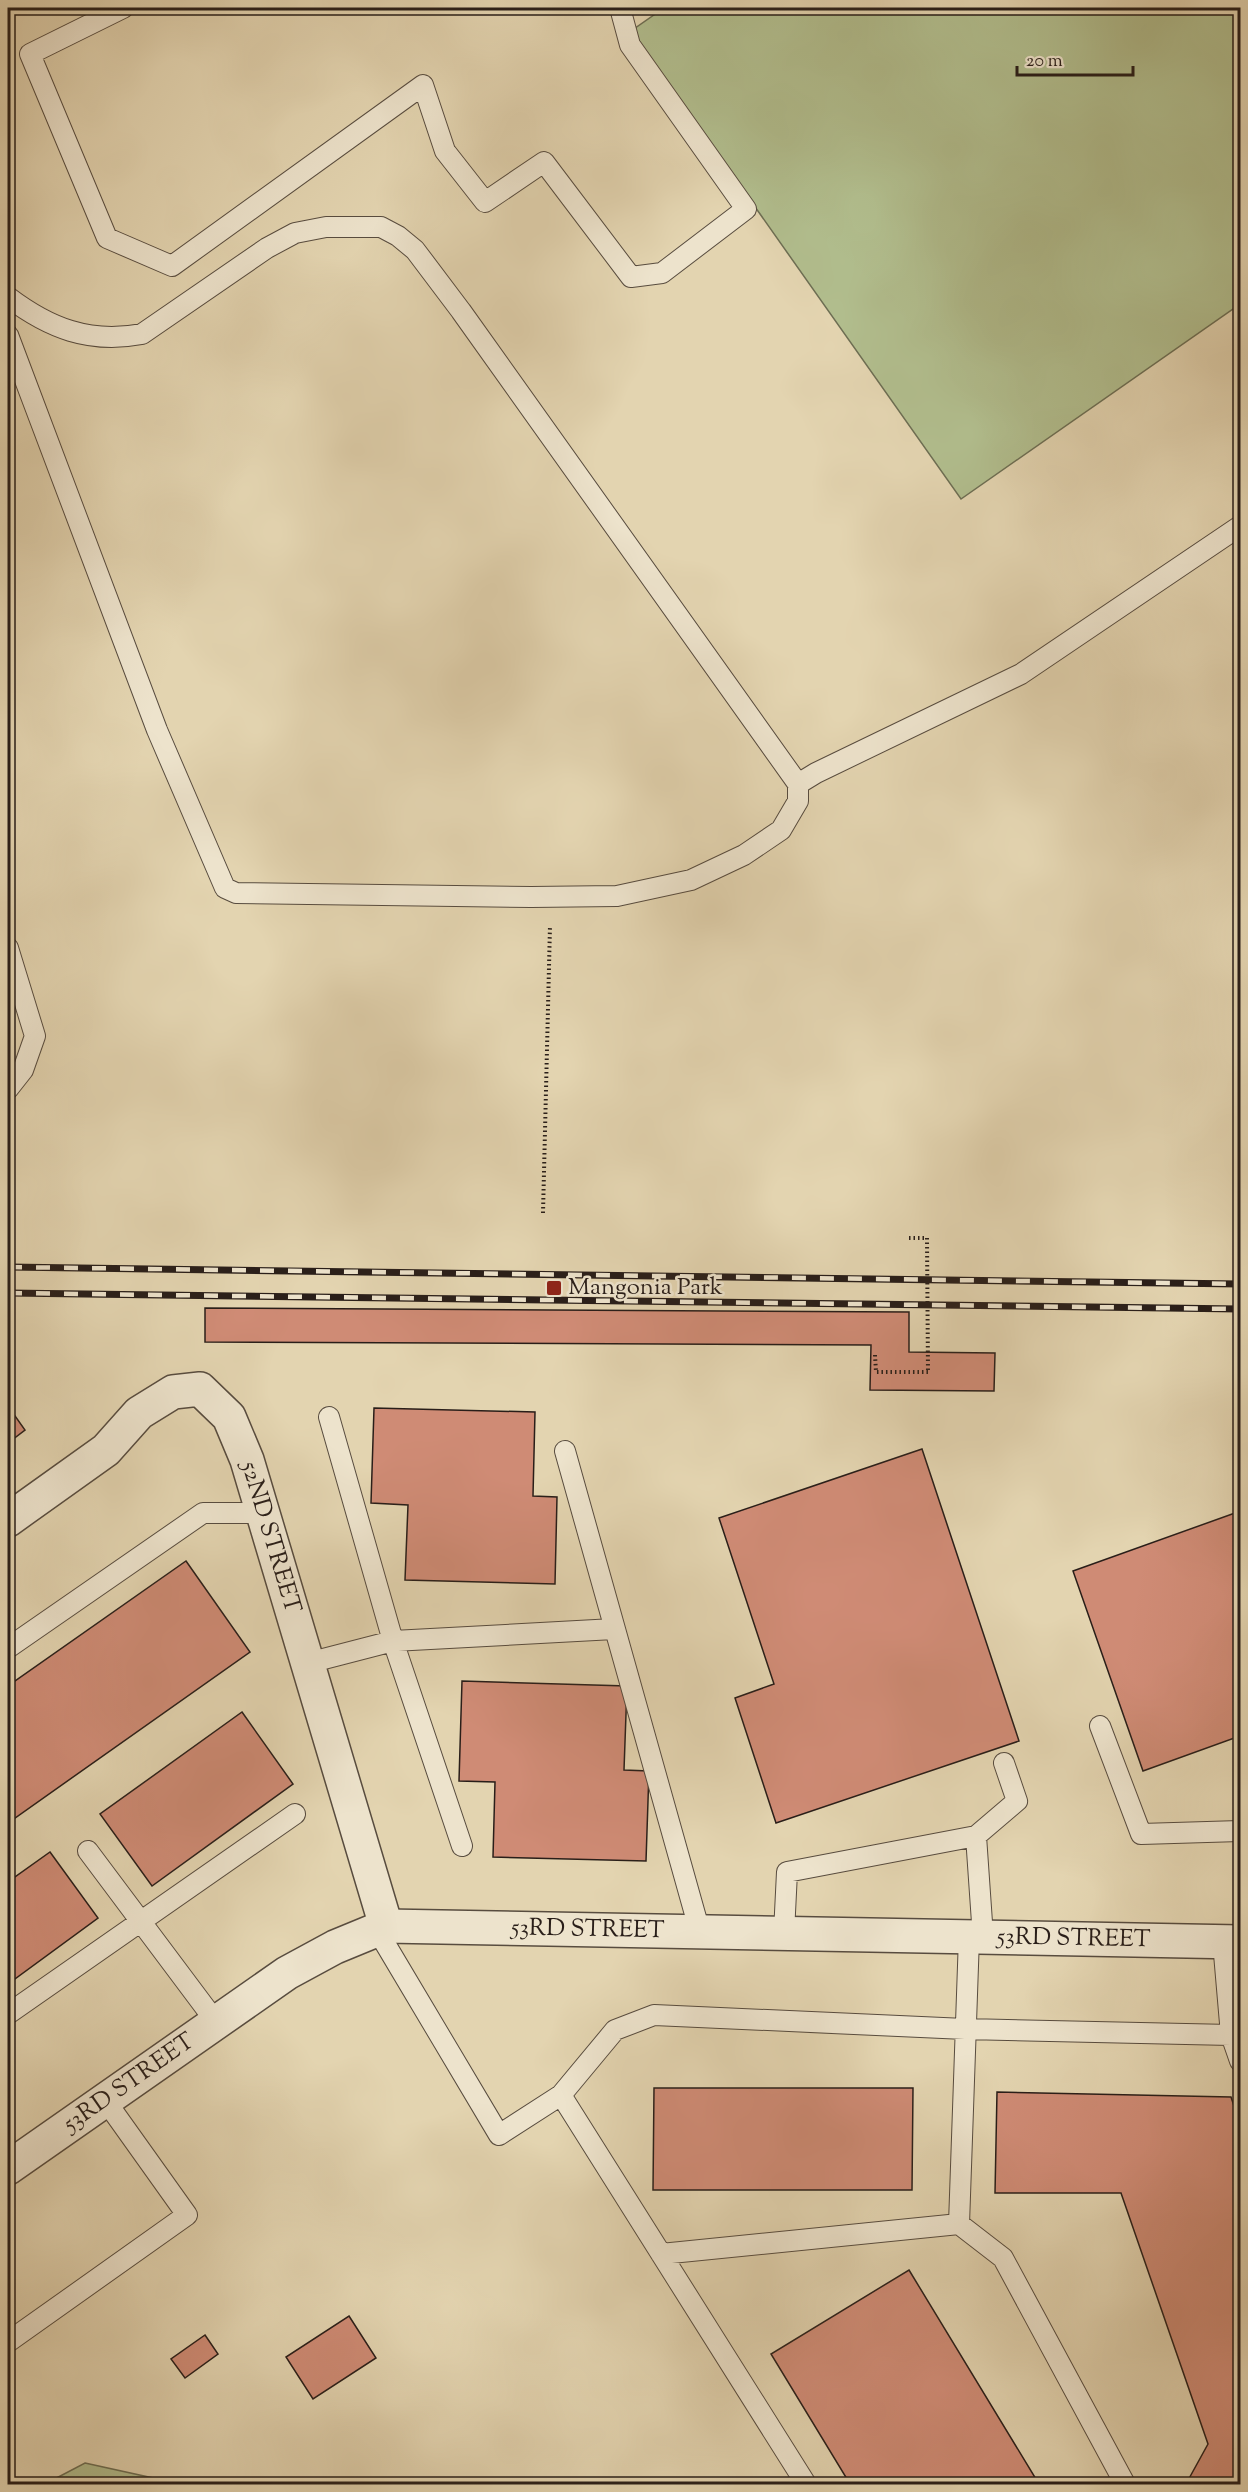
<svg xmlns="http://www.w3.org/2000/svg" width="1248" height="2492" font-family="'Sorts Mill Goudy',serif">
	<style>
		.park { fill: #b1bd8d; stroke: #6d6e53; stroke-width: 1.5 }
		.building { fill: #cf8b75; stroke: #291e19; stroke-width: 1.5 }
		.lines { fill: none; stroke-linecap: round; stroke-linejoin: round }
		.service-casing { stroke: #584c3f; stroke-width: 22 }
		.minor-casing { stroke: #584c3f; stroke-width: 36 }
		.path { stroke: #291e19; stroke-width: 4; stroke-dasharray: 1.5 3; stroke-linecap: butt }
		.service { stroke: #ede3cc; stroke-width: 20 }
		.minor { stroke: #ede3cc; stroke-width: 33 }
		.rail-casing { stroke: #291e19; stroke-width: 7 }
		.rail { stroke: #ede3cc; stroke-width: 4.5; stroke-dasharray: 14; stroke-linecap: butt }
		.path-bridge { stroke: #291e19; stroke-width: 4; stroke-dasharray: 1.5 3; stroke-linecap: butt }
		.poi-dot { fill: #8f2418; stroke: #ede3cc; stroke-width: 2 }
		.labels { text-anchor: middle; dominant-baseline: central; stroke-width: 5; stroke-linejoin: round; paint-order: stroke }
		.poi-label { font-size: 24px; fill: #291e19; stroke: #ede3cc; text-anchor: start }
		.street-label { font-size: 24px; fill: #291e19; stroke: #ede3cc }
	</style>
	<rect width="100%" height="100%" fill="#e3d4b0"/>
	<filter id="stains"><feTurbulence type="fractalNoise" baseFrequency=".00333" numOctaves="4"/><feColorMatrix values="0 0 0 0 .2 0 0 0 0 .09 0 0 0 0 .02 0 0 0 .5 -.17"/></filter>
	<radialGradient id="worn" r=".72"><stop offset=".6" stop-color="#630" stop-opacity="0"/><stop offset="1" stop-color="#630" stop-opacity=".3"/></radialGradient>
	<path class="park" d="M664,8H1240V304L961,499L631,31Z
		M85,2463L153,2478L157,2484H45Z"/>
	<path class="building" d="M205,1308L909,1312V1352L995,1353L994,1391L870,1390L871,1345L205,1342Z
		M8,1406L25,1430L8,1443Z
		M374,1408L535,1412L533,1496L557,1497L555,1584L405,1580L408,1505L371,1503Z
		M922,1449L1019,1741L776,1823L735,1698L774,1684L719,1518Z
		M1235,1513L1240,1528V1736L1143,1771L1073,1571Z
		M186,1561L250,1652L8,1823V1686Z
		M462,1681L627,1686L624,1770L649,1771L646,1861L493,1857L495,1782L459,1781Z
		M242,1712L293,1784L152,1886L100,1814Z
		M50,1852L98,1918L8,1984V1882Z
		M654,2088H913L912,2190H653Z
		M997,2092L1231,2097L1240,2124V2484H1186L1208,2444L1121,2193H995Z
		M909,2270L1039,2484H850L771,2354Z
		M349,2316L376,2358L313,2399L286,2357Z
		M205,2335L218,2354L185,2378L171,2359Z"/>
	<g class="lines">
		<defs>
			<path id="service" d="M123,8L30,54L107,238L172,266L423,85L445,151L485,202L544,162L631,277L662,273L746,209L630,45L620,8
				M8,297C49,328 89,344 142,334L267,248L295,233L326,227H381L398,236L415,250L461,311L798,784V801L781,830L744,855L691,880L617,896L531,897L236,893L225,888L157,730L8,335
				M798,784L816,773L1021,674L1240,526
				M8,948L35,1036L23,1070L8,1089
				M329,1417L393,1641L462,1846
				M565,1451L700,1932
				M8,1648L203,1513H263
				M308,1663L393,1641L614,1629
				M1100,1726L1141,1834L1240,1831
				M88,1851L216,2022
				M377,1930L499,2135L561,2095L806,2484
				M784,1933L787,1872L976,1836
				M969,1937L959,2224L1003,2258L1125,2484
				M983,1937L976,1836L1017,1801L1004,1763
				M1223,1942L1231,2035
				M8,2014L295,1814
				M561,2095L615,2030L654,2015L965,2029L1231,2035L1240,2061
				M661,2254L959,2224
				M8,2342L187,2215L105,2100"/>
			<g id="minor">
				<path id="s1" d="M8,1520L106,1450L139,1413L173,1392L200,1389L229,1417L247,1460L386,1926"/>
				<path id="s2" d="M8,2168L287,1973L335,1947L386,1926L1240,1942"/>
			</g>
		</defs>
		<use href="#service" class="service-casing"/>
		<use href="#minor" class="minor-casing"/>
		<path class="path" d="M543,1213L550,926
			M909,1238H927
			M875,1355L876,1372H928"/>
		<use href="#service" class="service"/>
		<use href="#minor" class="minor"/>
		<defs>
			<path id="rail" d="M8,1267L1240,1284
				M8,1293L1240,1309"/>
		</defs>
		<use href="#rail" class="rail-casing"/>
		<use href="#rail" class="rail"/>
		<path class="path-bridge" d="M927,1238L928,1372"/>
	</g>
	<rect class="poi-dot" x="546" y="1280" width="16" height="16" rx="3"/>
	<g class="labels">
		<g class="poi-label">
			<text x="568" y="1288">Mangonia Park</text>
		</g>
		<g class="street-label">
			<text stroke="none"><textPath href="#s1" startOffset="405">52ND STREET</textPath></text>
			<text stroke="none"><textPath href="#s2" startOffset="652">53RD STREET</textPath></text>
			<text stroke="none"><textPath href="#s2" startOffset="1138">53RD STREET</textPath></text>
			<text stroke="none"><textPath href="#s2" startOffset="148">53RD STREET</textPath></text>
		</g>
	</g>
	<rect width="1248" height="2492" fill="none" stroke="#e3d4b0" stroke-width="30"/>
	<rect x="9" y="9" width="1230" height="2474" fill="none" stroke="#291e19" stroke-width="3"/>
	<rect x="15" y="15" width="1218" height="2462" fill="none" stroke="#291e19" stroke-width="1.5"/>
	<path d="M1017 66v9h116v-9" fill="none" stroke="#291e19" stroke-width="3"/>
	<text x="1026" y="66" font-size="18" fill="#291e19" stroke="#ede3cc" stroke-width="4.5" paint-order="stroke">20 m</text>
	<rect width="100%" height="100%" filter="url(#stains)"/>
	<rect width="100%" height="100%" fill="url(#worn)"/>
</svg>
